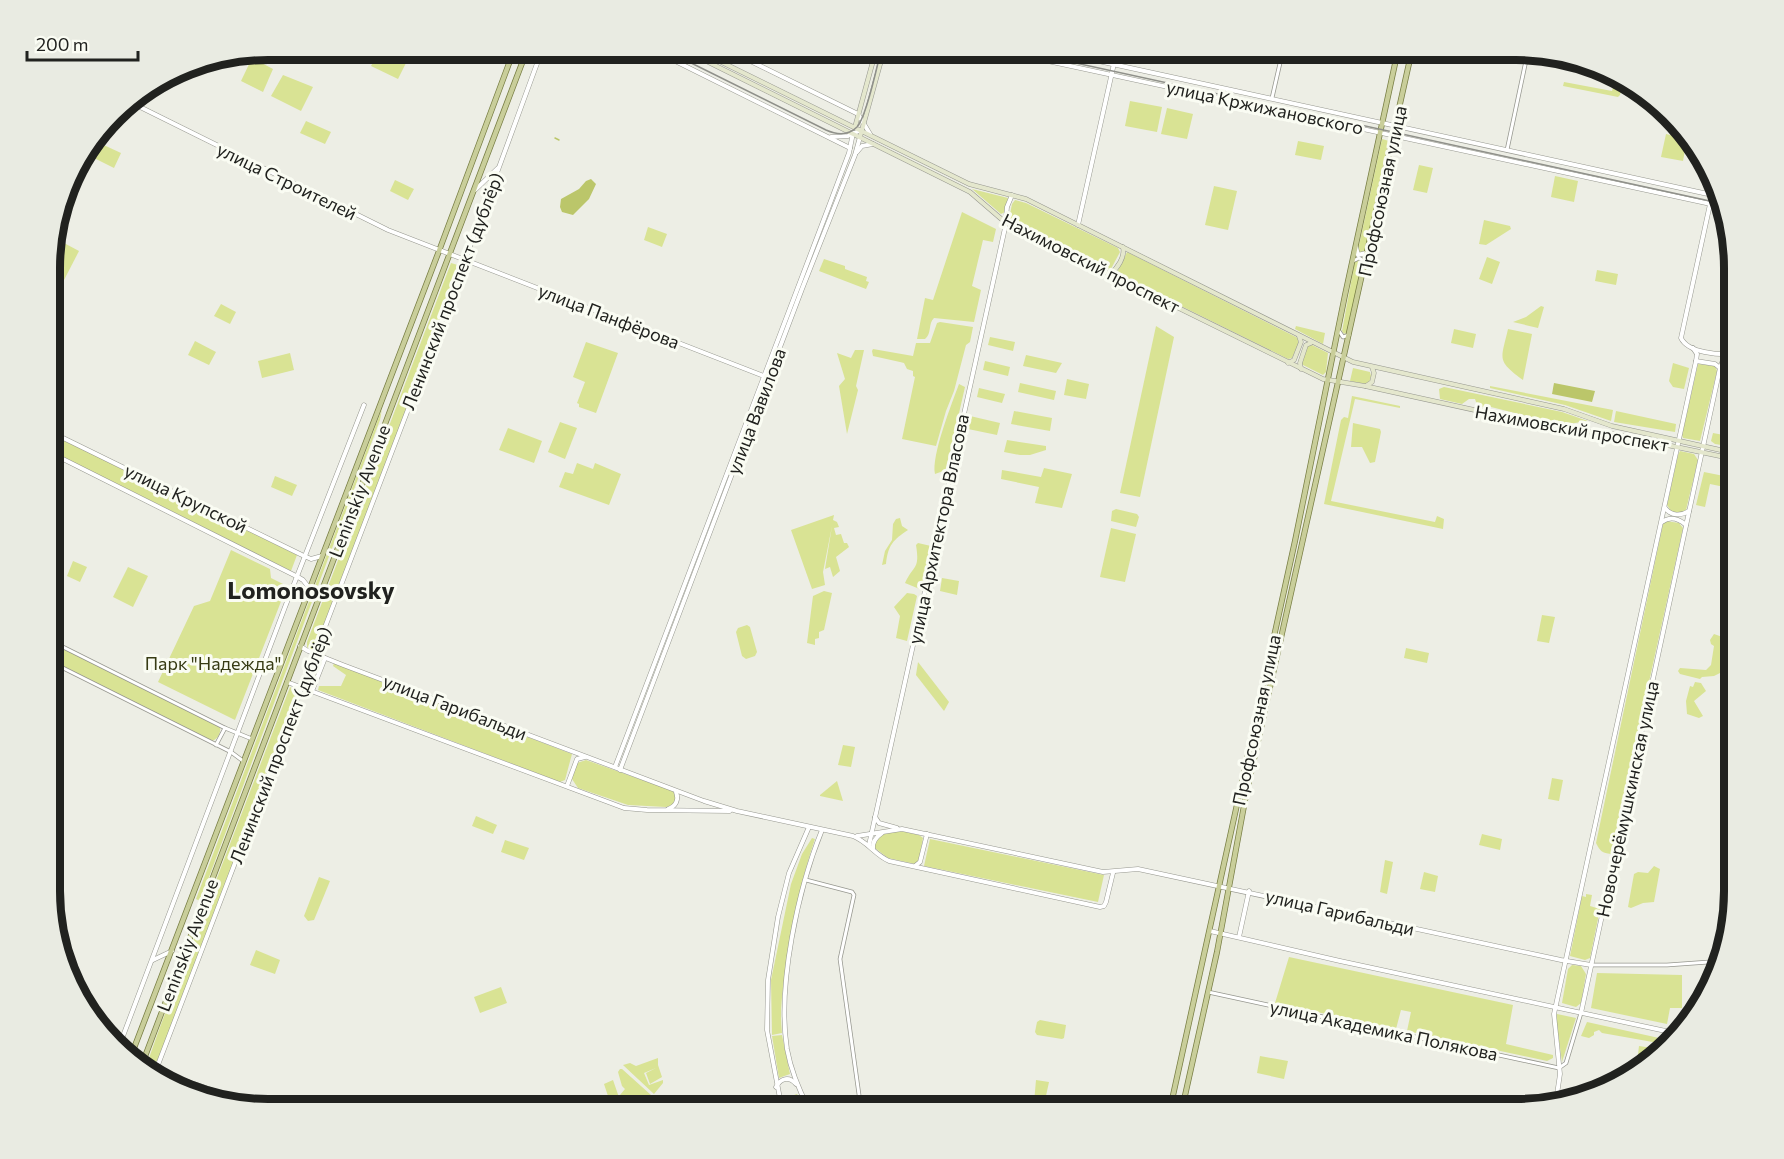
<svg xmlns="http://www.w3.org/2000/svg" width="1784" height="1159" viewBox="0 0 1784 1159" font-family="Commissioner,sans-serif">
  <rect width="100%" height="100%" fill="#edeee5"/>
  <g fill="#d9e394">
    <path d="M380,50L406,63L398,79L371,66Z"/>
    <path d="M252,58L273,69L263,92L241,81Z"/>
    <path d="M283,75L313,87L301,111L271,96Z"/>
    <path d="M1616,76L1624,80L1620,95L1618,97L1563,86L1564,82L1612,91Z"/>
    <path d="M1130,101L1162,107L1157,132L1125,126Z"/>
    <path d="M1167,108L1193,114L1187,139L1161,134Z"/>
    <path d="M306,121L331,132L325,144L300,133Z"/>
    <path d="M1666,134L1687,139L1683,161L1661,157Z"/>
    <path d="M1382,139L1389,141L1365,252L1362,254L1358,250Z"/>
    <path d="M95,141L121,153L114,168L88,155Z"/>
    <path d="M1298,141L1324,146L1321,160L1295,155Z"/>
    <path d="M1419,165L1433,168L1427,193L1413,190Z"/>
    <path d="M1555,176L1578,181L1574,202L1551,197Z"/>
    <path d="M395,180L414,189L408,200L390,191Z"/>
    <path d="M1214,186L1237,191L1228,230L1205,225Z"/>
    <path d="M972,189L1008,198L1005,212L1001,214Z"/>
    <path d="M1015,200L1026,203L1118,248L1120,252L1111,269L1107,270L1009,219L1012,204Z"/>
    <path d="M962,212L996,229L993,242L983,240L972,286L981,290L974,322L934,318C928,323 932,334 925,339H917L925,298L933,300Z"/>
    <path d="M1484,220L1510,226L1511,229L1486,245L1479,244Z"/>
    <path d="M648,227L667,234L662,247L644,240Z"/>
    <path d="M64,243L79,251L63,282L51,276V268Z"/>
    <path d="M1127,252L1298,338V345L1292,358L1288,359L1116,274Z"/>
    <path d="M1487,257L1500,262L1492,284L1479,279Z"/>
    <path d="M824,259L845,266V269L867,277L866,281L869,282L866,289L819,271Z"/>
    <path d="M1359,260L1362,263L1347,332L1344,334L1342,331L1355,261Z"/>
    <path d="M451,263L461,266L315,648L310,650L307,647V642Z"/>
    <path d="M1597,270L1618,274L1616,285L1595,281Z"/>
    <path d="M221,304L236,312L230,324L214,316Z"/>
    <path d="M1541,306L1544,307L1538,328L1513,322L1526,317Z"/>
    <path d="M940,322L973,327L970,342L966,345L954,391L946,411L936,446L902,439L915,377L913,376V371L907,369L904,363L900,362L873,356L872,351L873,349L913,356L916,343H930L937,323Z"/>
    <path d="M1156,326L1174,337L1140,497L1120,493Z"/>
    <path d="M1296,326L1325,333L1323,344L1295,329Z"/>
    <path d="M1454,329L1476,334L1473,348L1451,343Z"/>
    <path d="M1508,329L1532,334L1523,380C1496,360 1501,360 1508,329Z"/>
    <path d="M990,337L1015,342L1013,351L988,345Z"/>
    <path d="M195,341L216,352L209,365L188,355Z"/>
    <path d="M586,342L618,353L596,413L579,407V404L577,403L585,382L573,377Z"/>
    <path d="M1312,345L1328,353L1326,372L1323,375L1301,364L1306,346Z"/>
    <path d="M855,350H864L856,386L858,390L847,434L839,386L845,379L837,353L851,358Z"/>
    <path d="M290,353L294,370L262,378L258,361Z"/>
    <path d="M1026,355L1062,363L1056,373L1023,366Z"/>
    <path d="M985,361L1010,367L1008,376L983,370Z"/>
    <path d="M1673,363L1689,368L1684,389L1673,387L1669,381Z"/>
    <path d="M1698,364L1715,366L1717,371L1700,441L1683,438L1682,435Z"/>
    <path d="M1353,368L1370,372L1371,376L1369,383L1365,384L1350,381Z"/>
    <path d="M1067,379L1089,384L1086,399L1064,395Z"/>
    <path d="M1020,383L1056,391L1054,400L1018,392Z"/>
    <path d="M959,384L965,387L946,470L935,474C931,456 952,403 959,384Z"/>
    <path d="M1490,386L1613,410L1611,421L1565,405L1490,388Z"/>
    <path d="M1444,387L1562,412L1588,421L1562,425L1491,407L1484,408L1476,402L1475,399H1469L1462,404L1440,399L1439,389Z"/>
    <path d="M979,388L1005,394L1002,403L977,397Z"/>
    <path d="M1352,396L1400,406V408L1355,399L1331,501L1435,522L1437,516L1444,519L1443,529L1324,504L1341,420L1344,417L1348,418Z"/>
    <path d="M382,409L380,420L200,901L196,899Z"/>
    <path d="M1014,411L1052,418L1050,431L1011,424Z"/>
    <path d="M1616,411L1676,424L1675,432L1614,422Z"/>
    <path d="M970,416L1000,423L997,435L968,429Z"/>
    <path d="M560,422L577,428L565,459L548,452Z"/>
    <path d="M1353,423L1380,429L1381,432L1375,462L1370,463L1362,447H1351Z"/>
    <path d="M508,428L542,441L534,463L499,450Z"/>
    <path d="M1713,433L1734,437V447L1715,444L1711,441Z"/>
    <path d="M51,434L297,555L291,571L51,451Z"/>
    <path d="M1007,440L1046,446V450L1030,455H1020L1004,452Z"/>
    <path d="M1680,451L1694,454L1698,460L1686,510L1679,513L1671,511L1667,505L1678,455Z"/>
    <path d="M577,463L593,469L595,463L621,474L609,505L559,487L565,472L573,474Z"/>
    <path d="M1044,468L1072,474L1062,508L1035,503L1039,487L1001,479L1002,470L1041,477Z"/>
    <path d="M1704,472L1734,478V489L1710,484L1705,507L1696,505Z"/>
    <path d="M275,476L297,485L292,496L271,487Z"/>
    <path d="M1116,509L1137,514L1139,517L1136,527L1111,521L1112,511Z"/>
    <path d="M834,515L833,520L837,522L839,527L834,528L836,535L841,534L844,543H847L849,547L836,557L840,571L833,577L830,567L825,569L832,526L823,572L825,585L812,589L791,530Z"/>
    <path d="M900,518L902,526L908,530C893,540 888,545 886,564L882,565L885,551L892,540L893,524L896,519Z"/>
    <path d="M1666,521L1679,523L1683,528L1611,854C1602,853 1600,851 1596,843L1663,524Z"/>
    <path d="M1111,528L1136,534L1125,582L1100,577Z"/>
    <path d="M918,543L931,546L922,590L905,583C914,564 920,570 916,545Z"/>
    <path d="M231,550L270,569L271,578L287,586L235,720L158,682L194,606L210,601Z"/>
    <path d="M73,561L87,567L80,582L67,576Z"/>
    <path d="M128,567L148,576L133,607L113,597Z"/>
    <path d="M942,578L959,581L957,595L940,591Z"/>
    <path d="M824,591L832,593L824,630L819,632V638L815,639V645L807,643L813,596Z"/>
    <path d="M907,593L914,594L917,596L907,641L896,638L900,616L894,607Z"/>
    <path d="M1542,615L1555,617L1549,643L1537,641Z"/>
    <path d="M747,625L750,627L757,652L755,656L746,659L742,656L736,632L738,628Z"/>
    <path d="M1714,634L1728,639V669L1714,676L1702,677L1700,679L1680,674L1678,671L1680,668L1706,670L1711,665L1714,646L1711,644L1710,640Z"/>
    <path d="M51,642L220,727C221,733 218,739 212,741L51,661Z"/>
    <path d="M1406,648L1429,653L1427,663L1404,658Z"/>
    <path d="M918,662L949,702L944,711L916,675Z"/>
    <path d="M334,663L572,754L565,780L560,782L318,690L319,686H341L346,675L333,666Z"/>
    <path d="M1695,682L1701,683L1706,691L1694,701L1703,716L1699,718L1687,714L1686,701L1690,686L1693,687Z"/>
    <path d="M290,687L298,691L159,1058L156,1062H151L149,1058L160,1027Z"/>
    <path d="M843,745L855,747L851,767L838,765Z"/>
    <path d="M586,760L673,791L676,798L673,805L666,807L628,805L578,788L572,779L577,763Z"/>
    <path d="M1552,778L1563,780L1559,801L1548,799Z"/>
    <path d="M837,781L843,801L820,796V795Z"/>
    <path d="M476,816L497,825L493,834L472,826Z"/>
    <path d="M897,830L919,835L923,838L919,861L915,864L888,858L875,848V843L882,835Z"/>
    <path d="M1482,834L1502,839L1500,850L1479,845Z"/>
    <path d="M812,838L815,839C802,877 794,915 788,955C784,981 779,1007 782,1033L772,1035L771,980L791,884L802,854Z"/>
    <path d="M930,839L1104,875L1098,902L924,866Z"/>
    <path d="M505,840L529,848L524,860L501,852Z"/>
    <path d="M1385,860L1393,862L1387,894L1380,892Z"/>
    <path d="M1654,866L1660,869L1654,902L1643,903L1631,908L1628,907L1634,874L1638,872L1648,873Z"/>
    <path d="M1424,872L1438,876L1435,892L1420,889Z"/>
    <path d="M319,877L330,881L314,920L308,921L304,916Z"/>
    <path d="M1586,894L1592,895L1590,906L1600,909L1590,958L1585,960L1570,956L1582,896L1586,897Z"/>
    <path d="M256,950L280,960L275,974L250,965Z"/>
    <path d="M1289,957L1513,1005L1506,1044L1553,1055V1058L1547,1061L1407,1031L1411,1012L1401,1010L1396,1029L1275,1003Z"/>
    <path d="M1572,965L1581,966L1586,974L1581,1003L1576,1007L1562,1003L1568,969Z"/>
    <path d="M1597,973L1682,975V1008H1670L1667,1024L1591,1008Z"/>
    <path d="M501,987L507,1003L480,1013L474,997Z"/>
    <path d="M1557,1014L1576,1018L1562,1062L1556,1020Z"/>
    <path d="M1040,1020L1066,1025L1064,1038L1062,1039L1037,1035L1035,1032L1037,1022Z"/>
    <path d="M1587,1022L1668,1040L1664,1044L1602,1033L1599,1030L1594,1032V1035L1589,1038L1581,1036Z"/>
    <path d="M782,1035L790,1074L779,1078L772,1036Z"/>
    <path d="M1639,1046L1659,1049L1642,1064L1637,1063Z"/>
    <path d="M1260,1056L1288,1061L1284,1079L1257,1073Z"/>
    <path d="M658,1058V1065L662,1077L650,1084L646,1073L656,1068L644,1073L649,1085L663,1080V1083L654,1094L623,1065L630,1063L636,1066Z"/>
    <path d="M620,1069H622L651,1095L643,1102L641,1099L643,1104L625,1109L620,1095L625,1089L622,1086L618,1072Z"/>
    <path d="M613,1080L623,1109H616L613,1102H610L604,1084Z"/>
    <path d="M1036,1080L1049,1082L1044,1105L1034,1103Z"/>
    <path d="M797,1094L806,1109H786L783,1099Z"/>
  </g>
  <g fill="#bbc66a">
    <path d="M591,179L596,184L589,199L573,215L562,212L560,207L561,199L579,189L586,181Z"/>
    <path d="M1554,383L1595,391L1592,402L1552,394Z"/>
  </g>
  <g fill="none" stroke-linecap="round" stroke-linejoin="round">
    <path stroke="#bbc66a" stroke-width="1.5" d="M555,138L559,140"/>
    <g stroke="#96978f" stroke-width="4.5">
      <g id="minor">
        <path d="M1272,98L1283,50"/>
        <path d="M1507,150L1528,51"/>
        <path d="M1353,261L1359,258L1364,261"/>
        <path d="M1339,331L1343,337L1349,335"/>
        <path d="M51,641L225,728L252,739"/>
        <path d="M51,662L231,752L243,761"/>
        <path d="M216,745L225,728"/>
        <path d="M806,880L852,892L854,895L840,959L861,1109"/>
        <path d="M1591,965H1667L1723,961"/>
        <path d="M1208,992L1559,1068L1566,1063L1581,1013"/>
      </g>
    </g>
    <g stroke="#96978f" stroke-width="5">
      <g id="tertiary">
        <path d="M653,50L850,148"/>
        <path d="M728,50L858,114L870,134"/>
        <path d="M996,50L1720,206"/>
        <path d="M1048,50L1717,196"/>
        <path d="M128,101L388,230L769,378"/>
        <path d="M831,137L848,136L861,130"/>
        <path d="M857,152L862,146L873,144"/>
        <path d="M475,190L498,168"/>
        <path d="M1712,195L1681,338C1688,353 1719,355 1734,354"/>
        <path d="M1078,225L1117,50"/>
        <path d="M1356,247L1358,255L1366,253"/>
        <path d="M1696,361L1715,364L1720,368"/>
        <path d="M51,432L302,555L311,559L322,556"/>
        <path d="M51,453L298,577L303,580L310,589"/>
        <path d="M1665,508C1671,516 1681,516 1689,511"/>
        <path d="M1662,522C1670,516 1679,519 1686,525"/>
        <path d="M300,646L308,651L343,665L704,801L737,811L853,836C868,842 875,855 889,861L1100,907L1104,906L1106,902L1113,873"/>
        <path d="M287,682L624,808L647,810L730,811"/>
        <path d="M312,691L325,658"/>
        <path d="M615,767L829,206L849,153L853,133"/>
        <path d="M620,770L802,289L855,155L860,137"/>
        <path d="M567,786L577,759L585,757"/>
        <path d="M668,809C676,806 679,800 676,792"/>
        <path d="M875,817L879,823L897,828"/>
        <path d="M857,836L902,829L1103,872L1138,869L1561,960L1591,965"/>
        <path d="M869,845L1005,228L1007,207L1012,195"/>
        <path d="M873,849C872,842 876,837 882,833"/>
        <path d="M915,866L920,862L927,834"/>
        <path d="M1210,931L1340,961L1675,1033"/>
        <path d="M1239,937L1249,891"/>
        <path d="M153,960L172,951"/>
        <path d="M1581,1013L1720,368L1723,360L1729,355"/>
        <path d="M120,1044L285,607L364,405"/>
        <path d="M139,1065L267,1109"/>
        <path d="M156,1070L462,268L542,50"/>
        <path d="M776,1087C781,1078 789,1076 796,1084"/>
        <path d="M1556,1101L1560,1074L1554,1014L1696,361L1697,354L1693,348"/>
        <path d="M782,1109L767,1030L768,980L778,917L789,873L809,827"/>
        <path d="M809,1109C799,1090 791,1071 787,1049C777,986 798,889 822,830"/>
      </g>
    </g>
    <g stroke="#96978f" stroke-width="5">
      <g id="secondary">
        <path d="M684,50L970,192L1006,223L1323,379L1365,386L1561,429L1614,434L1734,459"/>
        <path d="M697,50L969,184L1026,199L1353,362L1564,409L1612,426L1734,453"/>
        <path d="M855,127L876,50"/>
        <path d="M860,137L884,50"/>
        <path d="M1110,274C1118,268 1125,257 1123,247"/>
        <path d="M1288,363L1294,360L1301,342L1299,336"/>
        <path d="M1301,369L1300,363L1306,345L1311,343"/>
        <path d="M1366,386L1372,382L1374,373L1372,367"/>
      </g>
    </g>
    <g stroke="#777d43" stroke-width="6">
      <g id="primary">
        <path d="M131,1056L439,251L514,50"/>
        <path d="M141,1067L527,50"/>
        <path d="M1170,1109L1295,541L1345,295L1398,50"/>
        <path d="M1182,1109L1217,952L1246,795L1412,50"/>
      </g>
    </g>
    <use href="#minor" stroke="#fff" stroke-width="3"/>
    <use href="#tertiary" stroke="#fff" stroke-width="4"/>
    <use href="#secondary" stroke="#e4e7cd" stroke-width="4"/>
    <use href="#primary" stroke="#c9ce9a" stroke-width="4.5"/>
    <g stroke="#8f908a" stroke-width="1.5">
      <path d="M665,50L826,130C837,135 848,136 857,127C867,116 877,66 881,50"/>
      <path d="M1016,50L1719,203"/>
    </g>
  </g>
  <g text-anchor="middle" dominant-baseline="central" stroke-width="6" stroke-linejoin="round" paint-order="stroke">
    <g font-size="18" fill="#21221f" stroke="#fafcf3">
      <text transform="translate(1265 107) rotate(12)">улица Кржижановского</text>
      <text transform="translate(287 181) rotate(26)">улица Строителей</text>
      <text transform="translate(1382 191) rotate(-78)">Профсоюзная улица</text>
      <text transform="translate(1091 263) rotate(27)">Нахимовский проспект</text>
      <text transform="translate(452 291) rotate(-69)">Ленинский проспект (дублёр)</text>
      <text transform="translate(609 316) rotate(21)">улица Панфёрова</text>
      <text transform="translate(756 411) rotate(-69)">улица Вавилова</text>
      <text transform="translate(1572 428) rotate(10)">Нахимовский проспект</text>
      <text transform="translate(359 491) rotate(-69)">Leninskiy Avenue</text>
      <text transform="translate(186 498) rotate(26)">улица Крупской</text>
      <text transform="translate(938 529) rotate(-78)">улица Архитектора Власова</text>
      <text transform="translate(455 707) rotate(21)">улица Гарибальди</text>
      <text transform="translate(1256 720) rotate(-78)">Профсоюзная улица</text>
      <text transform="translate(280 745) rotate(-69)">Ленинский проспект (дублёр)</text>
      <text transform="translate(1627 799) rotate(-78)">Новочерёмушкинская улица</text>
      <text transform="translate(1340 912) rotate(13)">улица Гарибальди</text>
      <text transform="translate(187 945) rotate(-69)">Leninskiy Avenue</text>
      <text transform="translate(1384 1030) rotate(12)">улица Академика Полякова</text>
    </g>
    <g font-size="18" fill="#373b14" stroke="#fafcf3">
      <text x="213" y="663">Парк "Надежда"</text>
    </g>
    <g font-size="24" font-weight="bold" fill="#21221f" stroke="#fafcf3">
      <text x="311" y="589">Lomonosovsky</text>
    </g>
  </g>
  <path d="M0 0H1784V1159H0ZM268 60H1516A208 208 0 0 1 1724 268V891A208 208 0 0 1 1516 1099H268A208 208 0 0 1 60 891V268A208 208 0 0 1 268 60Z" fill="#e9ebe2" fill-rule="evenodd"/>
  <path fill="none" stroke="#21221f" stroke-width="8" d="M268 60H1516A208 208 0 0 1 1724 268V891A208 208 0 0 1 1516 1099H268A208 208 0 0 1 60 891V268A208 208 0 0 1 268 60Z"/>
  <path d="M27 51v9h111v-9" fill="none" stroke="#21221f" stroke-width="3"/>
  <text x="36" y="51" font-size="18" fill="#21221f" stroke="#fafcf3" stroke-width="4.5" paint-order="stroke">200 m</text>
</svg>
